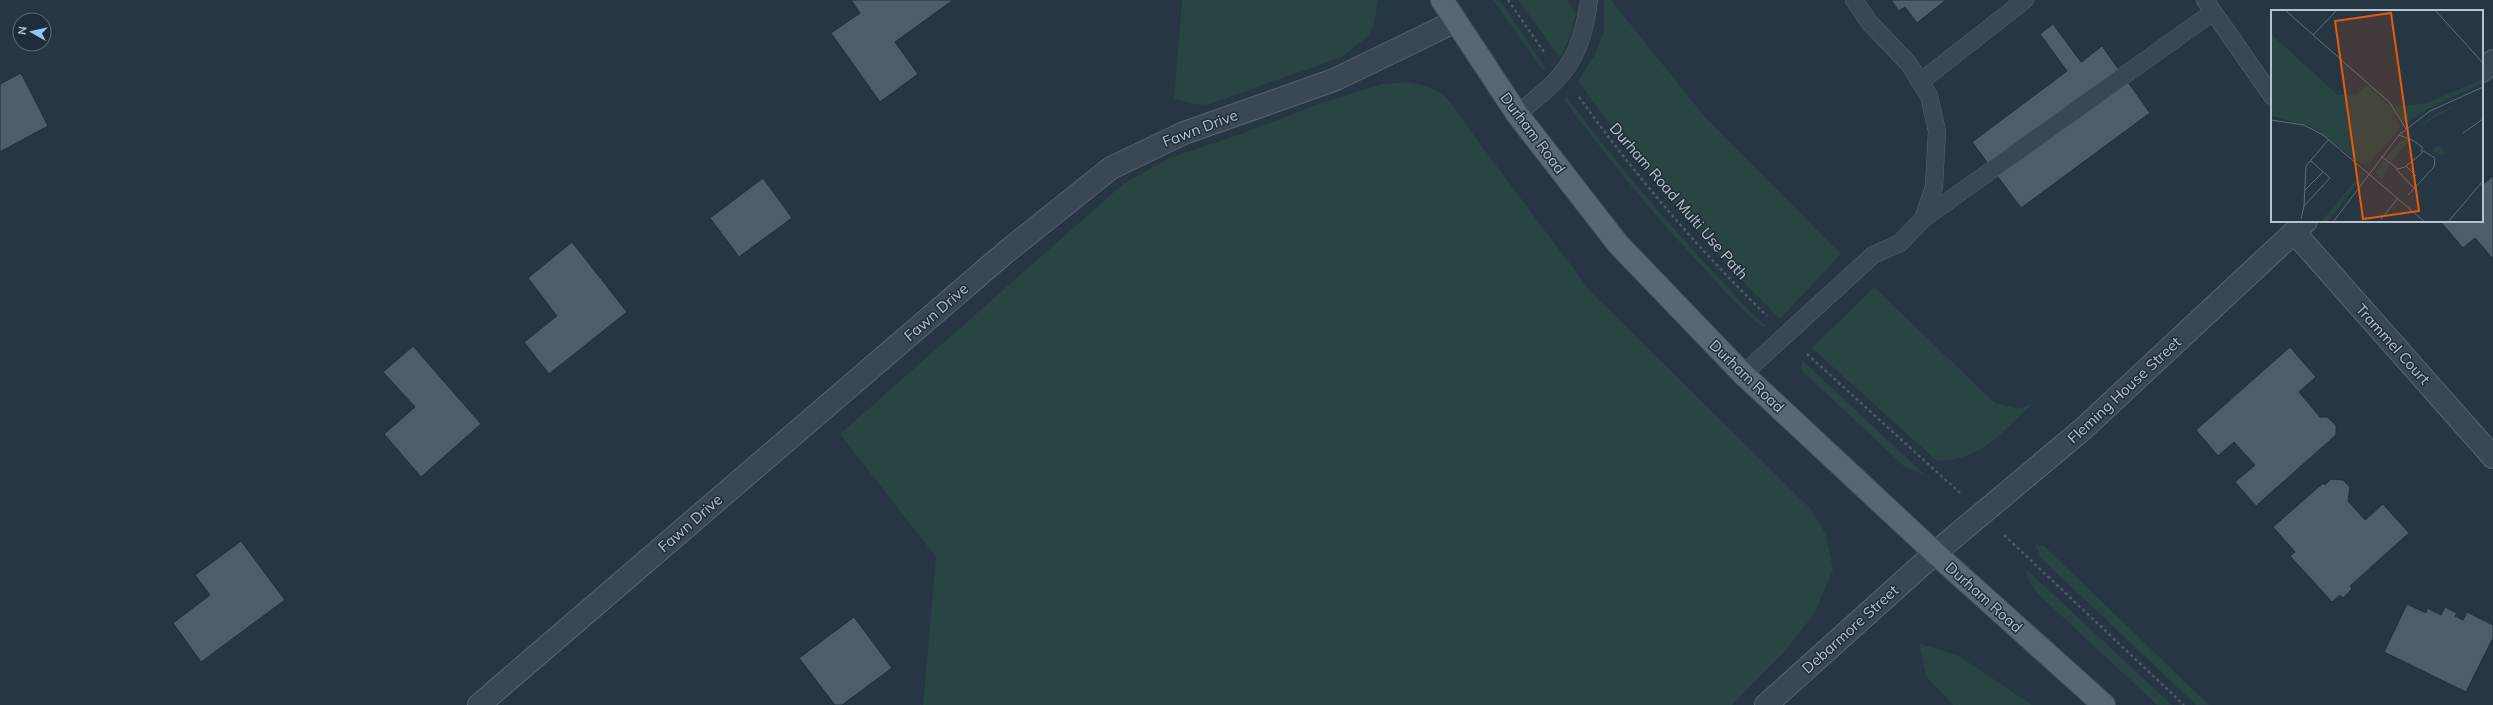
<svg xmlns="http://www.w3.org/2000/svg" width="2493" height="705" viewBox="0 0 2493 705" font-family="Mulish,sans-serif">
  <rect width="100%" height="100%" fill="#263643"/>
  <g fill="#284443">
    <path d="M1182,0H1378L1374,24L1368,36L1342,57L1204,106L1174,99Z"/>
    <path d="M1493,0H1500L1546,69H1542Z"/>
    <path d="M1518,0H1567L1576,14L1570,37L1560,58Z"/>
    <path d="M1604,0H1611L1704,116L1841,254L1780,319C1706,246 1639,165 1578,81L1594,56L1604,31Z"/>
    <path d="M1408,82C1442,88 1448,96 1466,125L1591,292L1810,508L1826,534L1833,570L1814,614L1786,650L1732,705H923L936,557L840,434L1123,184L1169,158L1238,135L1319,104L1382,84Z"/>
    <path d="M1566,96C1607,151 1650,203 1696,253C1719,278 1741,303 1766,326H1761C1738,307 1719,285 1699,263C1651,212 1607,157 1565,101Z"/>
    <path d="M1874,287L1995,403L2018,409L2032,404C2001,433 1982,460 1937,461L1812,348Z"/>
    <path d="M1802,360L1925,475L1904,466L1802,371L1801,368Z"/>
    <path d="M2035,544L2044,546L2209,705H2196L2041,558Z"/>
    <path d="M2025,568L2172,705H2157L2037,593L2028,580Z"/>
    <path d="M1919,643L1959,656L2032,705H1953L1926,676Z"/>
  </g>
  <g fill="#4c5e6b" stroke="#212f3a">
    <path d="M851,0H953L895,42L918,74L880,102L831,33L860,13Z"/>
    <path d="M1891,0H1946L1917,23L1905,7L1899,11Z"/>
    <path d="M2053,24L2081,62L2102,46L2150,113L2021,208L1972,142L2067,71L2040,34Z"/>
    <path d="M21,73L48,126L0,152V84Z"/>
    <path d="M2493,176V259L2475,238L2463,248L2440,221H2482V185Z"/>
    <path d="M763,178L792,218L739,257L710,218Z"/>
    <path d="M572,242L627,312L549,374L524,342L557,316L528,278Z"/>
    <path d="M413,346L481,424L421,477L384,434L415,407L383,372Z"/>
    <path d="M2290,347L2316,377L2299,392L2320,417H2327L2336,425V435L2256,506L2235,482L2255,465L2234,442L2218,456L2196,430Z"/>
    <path d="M2331,479L2343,480L2350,487L2348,501L2365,520L2383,504L2409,533L2350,586L2352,589L2343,598L2340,595L2332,602L2290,556L2295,552L2273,527L2323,483L2325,485Z"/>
    <path d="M241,541L285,600L201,662L173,623L210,595L195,575Z"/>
    <path d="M2407,604L2426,613L2427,608L2441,615L2445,607L2457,613L2455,616L2463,620L2467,612L2493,625V638L2466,692L2384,652Z"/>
    <path d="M854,617L892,668L842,705H835L799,658Z"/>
  </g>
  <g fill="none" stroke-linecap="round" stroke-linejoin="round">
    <g stroke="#596570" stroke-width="18">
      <g id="lane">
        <path d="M2205,0L2272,96"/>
        <path d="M1920,82L2025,0"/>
        <path d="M1517,114C1564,77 1581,61 1589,0"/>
        <path d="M1923,219L2213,12"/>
        <path d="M1743,374L1873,255L1900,243L1923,219L1934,187L1937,131L1929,96L1909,64L1869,22L1854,0"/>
      </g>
    </g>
    <g stroke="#596570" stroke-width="24">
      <g id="street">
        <path d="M2482,71L2493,61"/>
        <path d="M2294,232L2493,457"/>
        <path d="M479,705L1006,252L1111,168L1184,133L1334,80L1456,21"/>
        <path d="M1766,705L1935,553L2083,429L2306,221"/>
      </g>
    </g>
    <g stroke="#44515c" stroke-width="24">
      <path id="primary" d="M1442,0L1517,114L1618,244L1743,374L1935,553L2104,705"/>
    </g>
    <g stroke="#46605f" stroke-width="2.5" stroke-dasharray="3 3" stroke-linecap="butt">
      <path d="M1508,0L1544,52"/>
      <path d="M1579,97C1635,175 1698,249 1767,316"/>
      <path d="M1807,354L1960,493"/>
      <path d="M2004,535L2184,705"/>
    </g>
    <use href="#lane" stroke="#3a4853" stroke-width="17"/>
    <use href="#street" stroke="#3a4853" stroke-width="22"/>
    <use href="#primary" stroke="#586772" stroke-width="22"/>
  </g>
  <g text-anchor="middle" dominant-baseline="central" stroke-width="3" stroke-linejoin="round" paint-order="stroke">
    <g font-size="15" fill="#b8c2cc" stroke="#1f2d38">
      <text transform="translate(1200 128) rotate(-21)">Fawn Drive</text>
      <text transform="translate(1533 133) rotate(53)">Durham Road</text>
      <text transform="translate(1679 201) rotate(49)">Durham Road Multi Use Path</text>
      <text transform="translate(936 312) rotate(-41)">Fawn Drive</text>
      <text transform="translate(2393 344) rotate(48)">Trammel Court</text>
      <text transform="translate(1747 376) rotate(44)">Durham Road</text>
      <text transform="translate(2124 390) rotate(-43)">Fleming House Street</text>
      <text transform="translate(690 523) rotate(-41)">Fawn Drive</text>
      <text transform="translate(1984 597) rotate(42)">Durham Road</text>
      <text transform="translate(1850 629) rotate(-42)">Debarmore Street</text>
    </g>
  </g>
  <g transform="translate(2271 10)">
    <rect width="212" height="212" fill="#263643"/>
    <path d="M0,24L67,85L86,84L95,75L121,98L129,118L98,154L88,152L40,116L0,106ZM212,69V73L158,98L137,112H132L125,100V97L156,93ZM212,83L180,98L146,118L137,128H133L164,104ZM131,129L139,130L120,152L115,148ZM167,135L175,143L171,146L161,141ZM113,151L118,155L111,169L105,162ZM90,163L86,174L63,204L56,212H50Z" fill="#284443"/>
    <path fill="none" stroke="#606e7a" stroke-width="1" d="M14,0L119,93L135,119M164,0L212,53M42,25L66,0M0,110L33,115L52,125L154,212M192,123L212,109M110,146L127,159L134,157L151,143V137L143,131L128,125M135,156L145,166M125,159L144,179M33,181L52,162M137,185L163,157L164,148L152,141M33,196L59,168L40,151M30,209L33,196L35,156L58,129M110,209L127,188M62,212L128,125L159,101L212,77M177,212L212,171"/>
    <path fill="#e8590c" fill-opacity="0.15" stroke="#e8590c" stroke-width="2" d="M120,3L148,201L92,209L64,11Z"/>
    <rect width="212" height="212" fill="none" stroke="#b8c2cc" stroke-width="2"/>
  </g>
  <g transform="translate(32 32) rotate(278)"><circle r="19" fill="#1f2d38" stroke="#5c6973"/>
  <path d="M0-3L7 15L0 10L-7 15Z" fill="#8ec8fb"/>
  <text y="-6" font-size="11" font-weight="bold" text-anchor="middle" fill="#b8c2cc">N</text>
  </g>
</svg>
